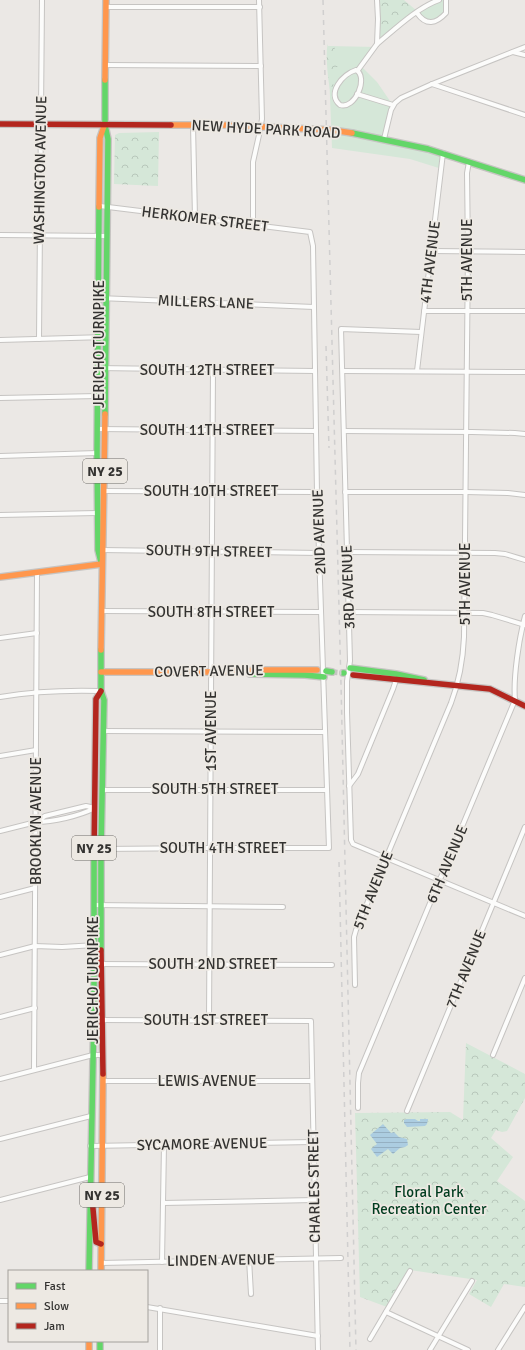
<svg xmlns="http://www.w3.org/2000/svg" width="525" height="1350" viewBox="0 0 525 1350" font-family="Signika,sans-serif">
  <defs>
    <pattern id="forest-crowns" width="20" height="18" patternUnits="userSpaceOnUse"><rect width="20" height="18" fill="#d5e7d8"/><path d="M2 6a3 3 0 1 1 6 0M12 15a3 3 0 1 1 6 0" fill="none" stroke="#b7c7ba"/></pattern>
    <pattern id="water-rules" width="6" height="5" patternUnits="userSpaceOnUse"><rect width="6" height="5" fill="#accde1"/><path d="M0 2.5h6" fill="none" stroke="#95b0c2"/></pattern>
  </defs>
  <rect width="100%" height="100%" fill="#ebe8e5"/>
  <g fill="#d5e7d8">
    <path d="M441,0H446V13L440,18L428,21L418,13Z"/>
    <path d="M328,46L377,47L362,67L377,82L390,101L393,102L385,137L445,152L442,169L410,159L332,148Z"/>
  </g>
  <g fill="url(#forest-crowns)">
    <path d="M378,0H404L417,11L378,42Z"/>
    <path d="M328,44V46H334L339,60L351,63L352,65L350,68L347,69L342,67L340,65L336,68L335,79L331,92C328,85 325,49 328,44Z"/>
    <path d="M159,132L158,186L114,184L115,135L119,133Z"/>
    <path d="M466,1043L525,1074V1098L507,1131L502,1132L496,1130L491,1138L513,1157L497,1181L525,1201V1287L504,1284L491,1307L469,1294L477,1280L410,1270L387,1307L360,1297L355,1113L450,1112L463,1120Z"/>
  </g>
  <g fill="url(#water-rules)">
    <path d="M407,1119H415L418,1121H420V1119H428L427,1124L425,1126L407,1127L404,1123V1120Z"/>
    <path d="M383,1124L391,1133L394,1132L399,1137L407,1139L408,1145L405,1147L400,1148L393,1154L388,1149L377,1157L371,1149L377,1144L370,1135Z"/>
  </g>
  <g fill="none" stroke-linecap="round" stroke-linejoin="round">
    <path stroke="#c6c4c1" stroke-width="5.5" stroke-dasharray="5.5 3" stroke-linecap="butt" d="M332,672L343,673"/>
    <g stroke="#c6c4c2" stroke-width="6">
      <g id="street">
        <path d="M106,7H260"/>
        <path d="M417,13C426,26 436,24 446,13V0"/>
        <path d="M377,44C394,30 418,7 439,0"/>
        <path d="M513,52L525,55"/>
        <path d="M105,65L261,66"/>
        <path d="M356,70C369,77 355,110 340,105C326,93 343,74 356,70Z"/>
        <path d="M358,70L377,44L378,19L377,0"/>
        <path d="M432,84L525,115"/>
        <path d="M357,94L393,105"/>
        <path d="M193,125L195,218"/>
        <path d="M384,139L391,110L395,103L401,98L432,84L525,47"/>
        <path d="M100,206L310,232L313,246L317,492L329,848H210L101,849"/>
        <path d="M253,225V162L259,135L262,119L259,0"/>
        <path d="M0,235L107,236"/>
        <path d="M431,251L525,252"/>
        <path d="M99,298L314,307"/>
        <path d="M424,311H525"/>
        <path d="M421,332L341,329L350,661L347,681V712L351,840L353,844L525,916"/>
        <path d="M39,339L42,0"/>
        <path d="M0,340L106,337"/>
        <path d="M98,368L315,371"/>
        <path d="M343,371L525,372"/>
        <path d="M417,371L443,153"/>
        <path d="M0,398L98,396"/>
        <path d="M98,429L316,431"/>
        <path d="M344,431L472,432L515,433L525,434"/>
        <path d="M0,456L97,453"/>
        <path d="M105,491L317,492"/>
        <path d="M345,492H466L508,493L525,495"/>
        <path d="M0,515L97,513"/>
        <path d="M102,550L319,553"/>
        <path d="M347,552L495,553L505,554L525,560"/>
        <path d="M102,611L321,612"/>
        <path d="M348,612L483,613L492,615L525,625"/>
        <path d="M0,638L37,633"/>
        <path d="M0,697C35,691 66,690 101,691"/>
        <path d="M103,731L325,732"/>
        <path d="M0,756L36,750"/>
        <path d="M349,786L358,774L393,689L396,680"/>
        <path d="M102,790H327"/>
        <path d="M0,831L36,822L45,816L86,806L95,808C79,816 53,822 36,822"/>
        <path d="M0,897L35,888"/>
        <path d="M94,905L283,907"/>
        <path d="M0,955L35,946L62,947L96,945"/>
        <path d="M94,964L332,965"/>
        <path d="M355,985L354,937L356,930L451,703C459,682 463,660 464,637L468,251L467,173L469,162"/>
        <path d="M0,1017L35,1008"/>
        <path d="M102,1020L311,1021L318,1350"/>
        <path d="M209,1020L213,370"/>
        <path d="M493,1055L525,978"/>
        <path d="M34,1070L37,572"/>
        <path d="M0,1079L93,1055H103"/>
        <path d="M103,1081H311"/>
        <path d="M358,1108V1083L359,1073L515,700C513,677 519,639 525,616"/>
        <path d="M407,1111L525,827"/>
        <path d="M0,1139L91,1116"/>
        <path d="M90,1146L313,1142"/>
        <path d="M0,1200L90,1177"/>
        <path d="M163,1203L314,1200"/>
        <path d="M249,1259L251,1294"/>
        <path d="M162,1262L164,1145"/>
        <path d="M101,1263L341,1258"/>
        <path d="M0,1301H9"/>
        <path d="M147,1307L318,1336"/>
        <path d="M386,1312L468,1350"/>
        <path d="M370,1339L410,1271"/>
        <path d="M160,1350V1308"/>
        <path d="M430,1350L472,1281"/>
        <path d="M498,1350L525,1307"/>
      </g>
    </g>
    <g stroke="#c6c4c2" stroke-width="8">
      <g id="fast">
        <path d="M352,133L428,149L525,180"/>
        <path d="M99,207L97,453L98,550L101,562"/>
        <path d="M105,414L108,139L105,125V80"/>
        <path d="M350,668L396,674L424,680"/>
        <path d="M326,671L332,672"/>
        <path d="M343,673H344"/>
        <path d="M250,674L305,675L324,677"/>
        <path d="M101,950V849L104,700L101,691V650"/>
        <path d="M89,1271L94,1010V854"/>
        <path d="M100,1341V1350"/>
      </g>
    </g>
    <g stroke="#c6c4c2" stroke-width="8">
      <g id="slow">
        <path d="M105,80L106,0"/>
        <path d="M171,125H223L332,130L352,133"/>
        <path d="M99,207L100,138L104,126"/>
        <path d="M0,577L102,564"/>
        <path d="M101,650L105,414"/>
        <path d="M101,672H211L260,670H317"/>
        <path d="M101,1271L103,1074"/>
        <path d="M89,1341V1350"/>
      </g>
    </g>
    <g stroke="#c6c4c2" stroke-width="8">
      <g id="jam">
        <path d="M0,124L171,125"/>
        <path d="M353,675L490,689L525,706"/>
        <path d="M94,854L96,699L101,691"/>
        <path d="M101,950L103,1074"/>
        <path d="M92,1198L96,1242L101,1244"/>
      </g>
    </g>
    <use href="#street" stroke="#fcfcfb" stroke-width="4"/>
    <use href="#fast" stroke="#63d668" stroke-width="5.5"/>
    <use href="#slow" stroke="#ff974d" stroke-width="5.5"/>
    <use href="#jam" stroke="#b3261e" stroke-width="5.5"/>
    <g stroke="#d0cfcf" stroke-width="1.5" stroke-dasharray="5 5" stroke-linecap="butt">
      <path d="M323,0L341,684L356,1350"/>
      <path d="M326,346L329,448"/>
      <path d="M339,862L350,1350"/>
    </g>
  </g>
  <g text-anchor="middle" dominant-baseline="central" stroke-width="3.5" stroke-linejoin="round" paint-order="stroke">
    <g fill="#ede9e3" stroke="#6c6a66" stroke-width="1">
      <rect x="83" y="459" width="44" height="24" rx="3"/>
      <rect x="72" y="836" width="44" height="24" rx="3"/>
      <rect x="80" y="1183" width="44" height="24" rx="3"/>
    </g>
    <g font-size="14" font-weight="bold" fill="#343331">
      <text x="105" y="471">NY 25</text>
      <text x="94" y="848">NY 25</text>
      <text x="102" y="1195">NY 25</text>
    </g>
    <g font-size="15" fill="#343331" stroke="#ede9e3">
      <text transform="translate(266 129) rotate(3)">NEW HYDE PARK ROAD</text>
      <text transform="translate(40 170) rotate(-89)">WASHINGTON AVENUE</text>
      <text transform="translate(205 219) rotate(7)">HERKOMER STREET</text>
      <text transform="translate(467 260) rotate(-90)">5TH AVENUE</text>
      <text transform="translate(430 262) rotate(-83)">4TH AVENUE</text>
      <text transform="translate(206 302) rotate(2)">MILLERS LANE</text>
      <text transform="translate(99 344) rotate(-90)">JERICHO TURNPIKE</text>
      <text x="207" y="370">SOUTH 12TH STREET</text>
      <text x="207" y="430">SOUTH 11TH STREET</text>
      <text x="211" y="491">SOUTH 10TH STREET</text>
      <text transform="translate(319 532) rotate(-92)">2ND AVENUE</text>
      <text transform="translate(209 551) rotate(1)">SOUTH 9TH STREET</text>
      <text transform="translate(465 584) rotate(-90)">5TH AVENUE</text>
      <text transform="translate(348 587) rotate(-92)">3RD AVENUE</text>
      <text x="211" y="612">SOUTH 8TH STREET</text>
      <text transform="translate(209 671) rotate(-1)">COVERT AVENUE</text>
      <text transform="translate(211 731) rotate(-90)">1ST AVENUE</text>
      <text x="215" y="789">SOUTH 5TH STREET</text>
      <text transform="translate(36 821) rotate(-90)">BROOKLYN AVENUE</text>
      <text x="223" y="848">SOUTH 4TH STREET</text>
      <text transform="translate(447 864) rotate(-67)">6TH AVENUE</text>
      <text transform="translate(373 890) rotate(-68)">5TH AVENUE</text>
      <text x="213" y="964">SOUTH 2ND STREET</text>
      <text transform="translate(466 969) rotate(-68)">7TH AVENUE</text>
      <text transform="translate(93 980) rotate(-90)">JERICHO TURNPIKE</text>
      <text x="206" y="1020">SOUTH 1ST STREET</text>
      <text x="207" y="1081">LEWIS AVENUE</text>
      <text transform="translate(202 1144) rotate(-1)">SYCAMORE AVENUE</text>
      <text transform="translate(314 1186) rotate(-91)">CHARLES STREET</text>
      <text transform="translate(221 1260) rotate(-1)">LINDEN AVENUE</text>
    </g>
    <g font-size="15" fill="#003c1f" stroke="#ede9e3">
      <text x="429" y="1192">Floral Park<tspan x="429" dy="17">Recreation Center</tspan></text>
    </g>
  </g>
  <rect x="8" y="1270" width="140" height="72" fill="#ede9e3" stroke="#a3a09c"/>
  <rect x="16" y="1283" width="20" height="6" fill="#63d668" stroke="#a3a09c"/>
  <text x="44" y="1290" font-size="12" fill="#343331">Fast</text>
  <rect x="16" y="1303" width="20" height="6" fill="#ff974d" stroke="#a3a09c"/>
  <text x="44" y="1310" font-size="12" fill="#343331">Slow</text>
  <rect x="16" y="1323" width="20" height="6" fill="#b3261e" stroke="#a3a09c"/>
  <text x="44" y="1330" font-size="12" fill="#343331">Jam</text>
</svg>
